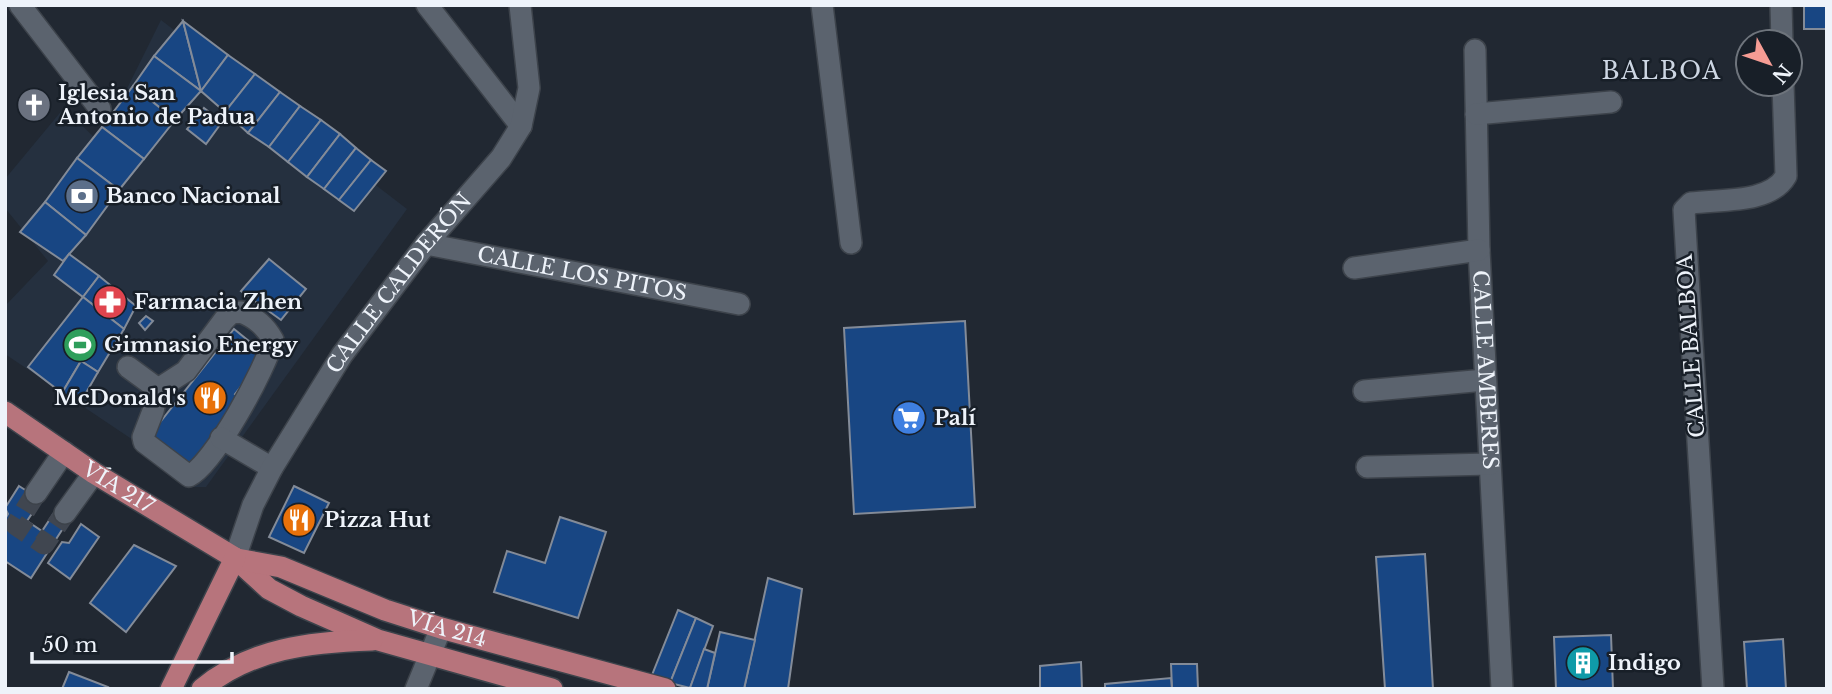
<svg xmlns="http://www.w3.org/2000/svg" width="1832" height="694" viewBox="0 0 1832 694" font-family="'Libre Baskerville',serif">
  <rect width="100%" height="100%" fill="#212832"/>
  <path fill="#25303f" d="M161,20L407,209L206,487H195L139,444L5,354V306L48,261L5,208V179L64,108L100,143Z"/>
  <g fill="#184683" stroke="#838b98" stroke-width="2">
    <rect x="1804" y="5" width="23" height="24"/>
    <path d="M183,21L201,91L154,56Z"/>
    <path d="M183,21L228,55L201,91Z"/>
    <path d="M228,55L255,74L225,112L201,91Z"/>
    <path d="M154,56L201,91L175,120L133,86Z"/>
    <path d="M255,74L280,92L248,133L225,112Z"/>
    <path d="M133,86L175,120L144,159L102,127Z"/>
    <path d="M280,92L300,106L269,147L248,133Z"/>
    <path d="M300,106L321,120L288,162L269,147Z"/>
    <path d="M204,108L222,122L206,144L187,129Z"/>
    <path d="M321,120L340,134L307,177L288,162Z"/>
    <path d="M102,127L144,159L119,190L77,158Z"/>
    <path d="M340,134L356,148L324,189L307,177Z"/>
    <path d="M356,148L371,160L339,200L324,189Z"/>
    <path d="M77,158L119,190L86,235L45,202Z"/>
    <path d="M371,160L386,171L354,211L339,200Z"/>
    <path d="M45,202L86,235L63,261L20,232Z"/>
    <path d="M69,254L99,276L83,297L54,275Z"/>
    <path d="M269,259L306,289L281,320L241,291Z"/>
    <path d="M99,276L136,306L124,329L83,297Z"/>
    <path d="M83,297L124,329L98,372L81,361L62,393L28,367Z"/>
    <path d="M146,316L153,321L145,330L139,323Z"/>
    <path d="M965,321L975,507L854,514L844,328Z"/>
    <path d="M234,329L266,355L235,394L245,402L189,473L146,440Z"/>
    <path d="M81,361L98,372L79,405L62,393Z"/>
    <path d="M19,486L41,500L27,521L42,531L56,510L69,519L31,578L5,561V519L8,514L5,508Z"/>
    <path d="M294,486L329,503L304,553L269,537Z"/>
    <path d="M560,517L606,532L578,618L494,592L507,551L545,563Z"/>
    <path d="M81,524L99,537L70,579L48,563L62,542L69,543Z"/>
    <path d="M134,545L176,566L126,632L90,603Z"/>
    <path d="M1425,554L1433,689H1385L1376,557Z"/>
    <path d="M768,578L802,589L788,689H744Z"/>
    <path d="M678,610L696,618L670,683L652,675Z"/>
    <path d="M696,618L713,626L690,688L670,683Z"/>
    <path d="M720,632L755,640L744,689H707Z"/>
    <path d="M1611,635L1613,689H1556L1554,637Z"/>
    <path d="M1783,639L1786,689H1747L1744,642Z"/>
    <path d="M704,649L715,653L707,689L690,688Z"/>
    <path d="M1081,662L1082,689H1040V666Z"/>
    <path d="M1171,664H1197L1198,689H1172Z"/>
    <path d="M69,672L108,687L107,689H62Z"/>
    <path d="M1171,678L1172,689H1105V684Z"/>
  </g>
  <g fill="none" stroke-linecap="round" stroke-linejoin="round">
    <path stroke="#404650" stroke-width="21" stroke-dasharray="21 10" stroke-linecap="butt" d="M36,493L16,525L44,544L65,513"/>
    <g stroke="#3d434b" stroke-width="24">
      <g id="minor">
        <path d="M20,5L100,109"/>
        <path d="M427,5L521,126"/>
        <path d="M822,5L851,243"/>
        <path d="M1781,5L1782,42"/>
        <path id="s1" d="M1475,50L1479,250L1502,689"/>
        <path d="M1476,114L1611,102"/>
        <path id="s2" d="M426,244L739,304"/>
        <path d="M1354,268L1479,250"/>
        <path d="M241,312C256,318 265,326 273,340C266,368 214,464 189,476L144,442L143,437L153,411L158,389L186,371L224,320L231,313Z"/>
        <path d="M128,367L158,389"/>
        <path d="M1364,391L1485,380"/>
        <path d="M221,438L272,468"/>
        <path d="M1367,467L1490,464"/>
        <path d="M36,493L64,452"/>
        <path d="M65,513L94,473"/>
        <path id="s3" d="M235,558L253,505L272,468L342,355L426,244L501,158L521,126L529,88L520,5"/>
        <path d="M416,689L441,628"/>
        <path d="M1713,689L1684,210L1691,203C1720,199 1770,204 1786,176L1783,84"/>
      </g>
    </g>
    <g stroke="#3d434b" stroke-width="24">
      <g id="major">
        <path id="s4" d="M5,412L94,473L235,558L269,589L301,606L378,640L552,689"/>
        <path id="s5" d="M237,559L281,567L385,610L441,628L665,689"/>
        <path d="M171,689L235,558"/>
        <path d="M202,689C250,648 312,642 372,640"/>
      </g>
    </g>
    <use href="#minor" stroke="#5b636e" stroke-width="21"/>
    <use href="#major" stroke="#b7747c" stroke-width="21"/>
  </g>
  <defs>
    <g id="church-disc" transform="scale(1.75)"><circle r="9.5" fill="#6b7280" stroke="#181f28"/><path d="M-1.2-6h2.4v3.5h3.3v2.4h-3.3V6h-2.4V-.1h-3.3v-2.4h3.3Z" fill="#fff"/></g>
    <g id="bank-disc" transform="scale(1.75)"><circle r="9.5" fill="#5c6f8a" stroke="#181f28"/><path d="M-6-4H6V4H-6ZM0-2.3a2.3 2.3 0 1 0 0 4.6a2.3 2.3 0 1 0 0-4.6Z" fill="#fff"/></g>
    <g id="pharmacy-disc" transform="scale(1.75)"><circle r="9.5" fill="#e0444e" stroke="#181f28"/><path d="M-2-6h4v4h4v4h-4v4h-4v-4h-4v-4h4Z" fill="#fff"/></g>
    <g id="stadium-disc" transform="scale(1.75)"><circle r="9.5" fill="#2e9e5b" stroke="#181f28"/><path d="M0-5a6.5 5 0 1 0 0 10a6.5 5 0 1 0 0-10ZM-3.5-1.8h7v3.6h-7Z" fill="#fff"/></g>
    <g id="restaurant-disc" transform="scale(1.75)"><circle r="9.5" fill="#e8710a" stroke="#181f28"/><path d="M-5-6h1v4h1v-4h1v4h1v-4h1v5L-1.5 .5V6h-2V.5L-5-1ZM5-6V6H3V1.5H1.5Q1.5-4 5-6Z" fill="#fff"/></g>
    <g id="supermarket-disc" transform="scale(1.75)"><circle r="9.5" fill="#3f7fe0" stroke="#181f28"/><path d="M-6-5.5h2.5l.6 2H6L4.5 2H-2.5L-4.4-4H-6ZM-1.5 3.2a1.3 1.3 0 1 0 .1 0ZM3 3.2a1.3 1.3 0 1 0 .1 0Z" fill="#fff"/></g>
    <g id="building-disc" transform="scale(1.75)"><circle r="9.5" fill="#0f9aa8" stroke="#181f28"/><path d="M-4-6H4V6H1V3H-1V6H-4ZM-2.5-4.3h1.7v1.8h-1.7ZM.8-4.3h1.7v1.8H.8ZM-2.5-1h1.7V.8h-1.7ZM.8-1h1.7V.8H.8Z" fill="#fff"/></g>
  </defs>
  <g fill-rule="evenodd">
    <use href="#church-disc" x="34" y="105"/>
    <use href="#bank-disc" x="82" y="196"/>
    <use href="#pharmacy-disc" x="110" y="302"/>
    <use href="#stadium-disc" x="80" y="345"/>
    <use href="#restaurant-disc" x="210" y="398"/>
    <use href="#supermarket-disc" x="909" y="418"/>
    <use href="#restaurant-disc" x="299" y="520"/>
    <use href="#building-disc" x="1583" y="663"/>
  </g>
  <g text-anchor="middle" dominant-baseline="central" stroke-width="5" stroke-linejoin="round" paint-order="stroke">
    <g font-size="21" font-weight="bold" fill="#eef3fa" stroke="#181f28" text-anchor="start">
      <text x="58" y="93">Iglesia San<tspan x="58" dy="24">Antonio de Padua</tspan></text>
      <text x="106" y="196">Banco Nacional</text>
      <text x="134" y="302">Farmacia Zhen</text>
      <text x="104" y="345">Gimnasio Energy</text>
      <text x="186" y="398" text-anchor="end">McDonald's</text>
      <text x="934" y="418">Palí</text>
      <text x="324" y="520">Pizza Hut</text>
      <text x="1608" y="663">Indigo</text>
    </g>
    <g font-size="21" fill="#eef3fa" stroke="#181f28">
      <text stroke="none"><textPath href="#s2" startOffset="159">CALLE LOS PITOS</textPath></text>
      <text stroke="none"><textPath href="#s3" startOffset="322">CALLE CALDERÓN</textPath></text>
      <text transform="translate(1691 346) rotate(-94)">CALLE BALBOA</text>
      <text stroke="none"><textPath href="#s1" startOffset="320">CALLE AMBERES</textPath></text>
      <text stroke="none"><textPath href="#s4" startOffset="136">VÍA 217</textPath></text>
      <text stroke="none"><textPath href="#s5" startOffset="222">VÍA 214</textPath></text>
    </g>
    <g font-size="23" letter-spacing="2" fill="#cdd6e3" stroke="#181f28">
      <text x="1662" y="71">BALBOA</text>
    </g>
  </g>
  <rect width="1832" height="694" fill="none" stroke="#eef3fa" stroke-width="14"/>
  <g transform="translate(1769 63) rotate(130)"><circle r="33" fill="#181f28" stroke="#6e747c" stroke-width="2"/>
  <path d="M0-5L12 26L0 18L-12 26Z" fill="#f59c94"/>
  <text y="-10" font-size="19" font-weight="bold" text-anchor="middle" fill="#eef3fa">N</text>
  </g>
  <path d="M32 652v10h200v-10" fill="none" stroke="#eef3fa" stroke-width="3.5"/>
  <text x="42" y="652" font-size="21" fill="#eef3fa" stroke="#181f28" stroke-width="5" paint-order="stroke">50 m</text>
</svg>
